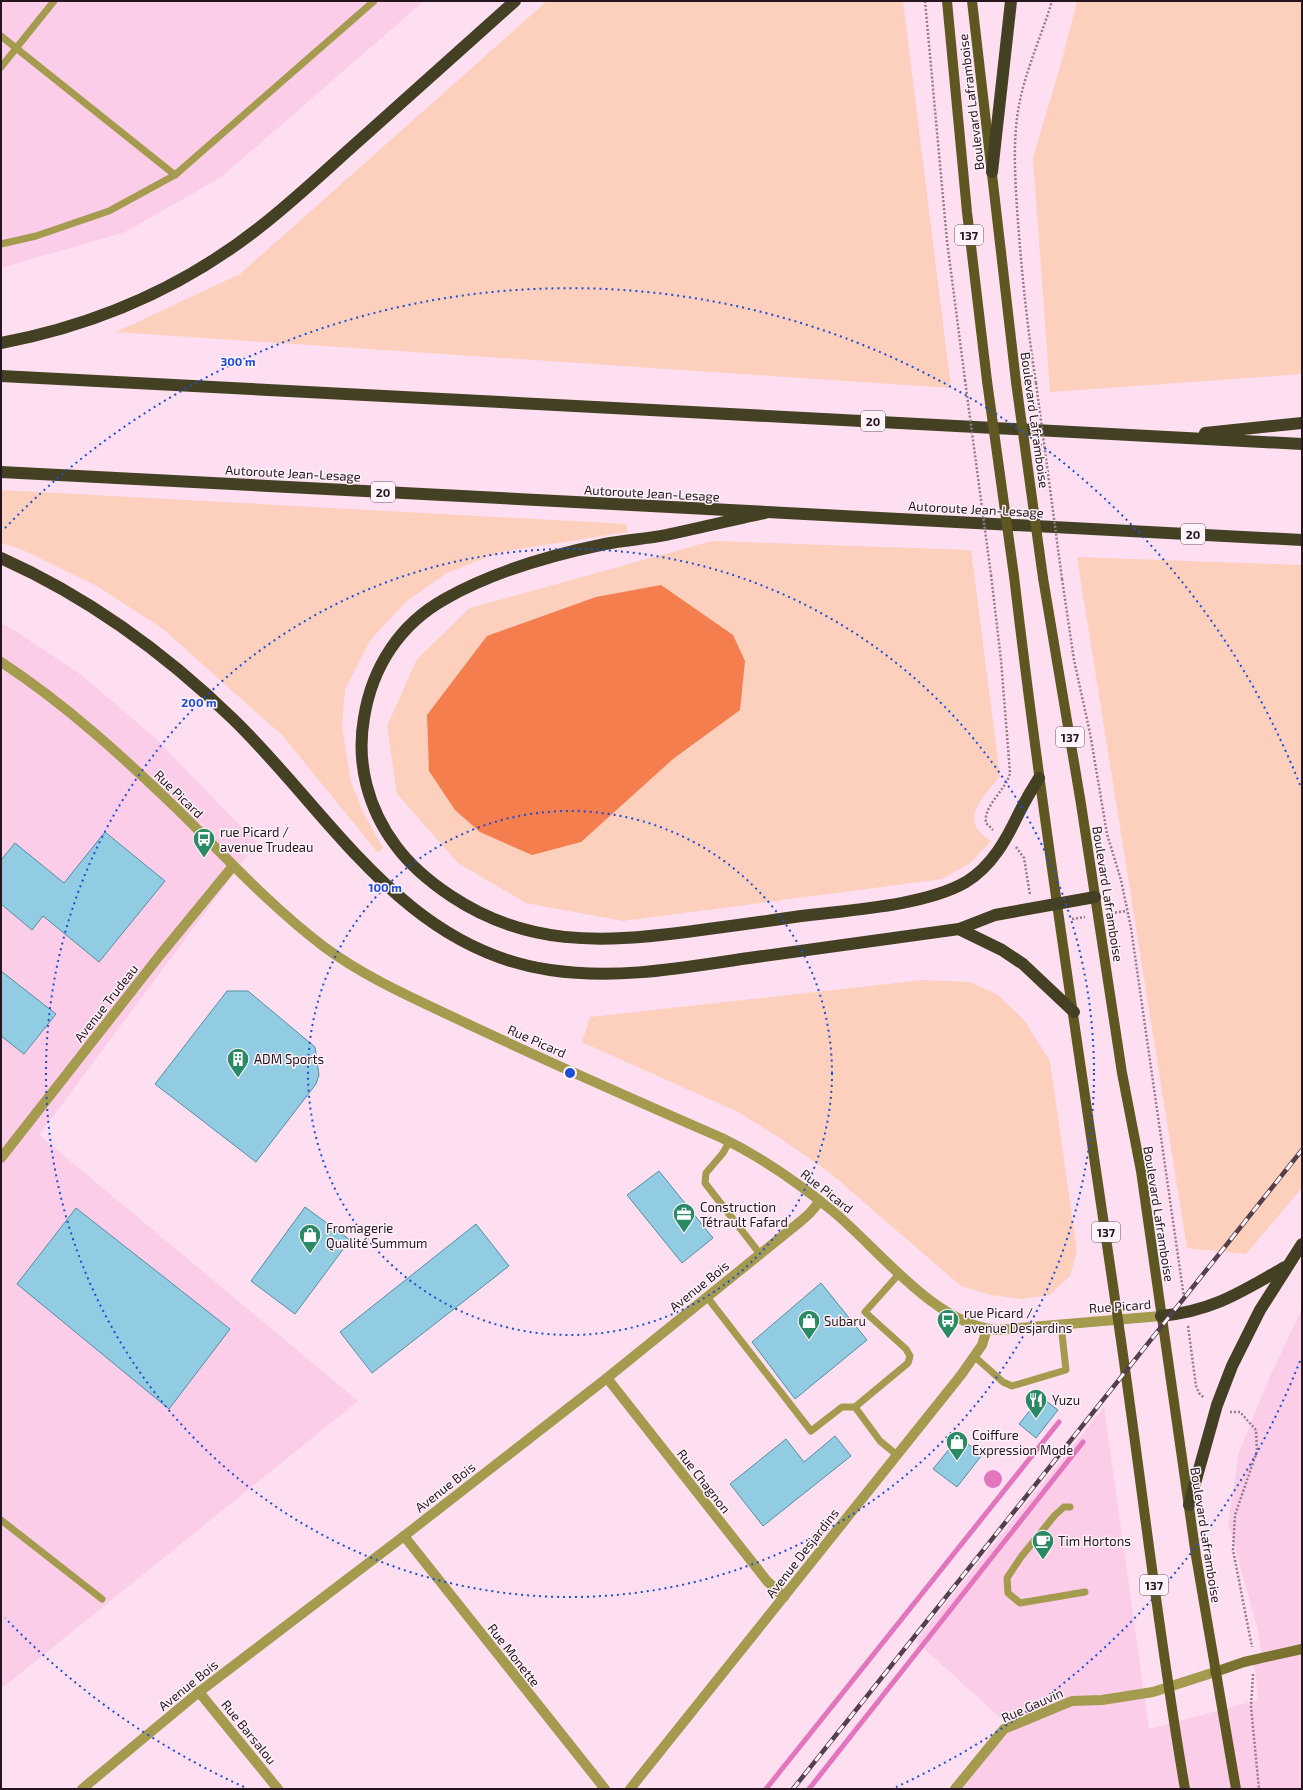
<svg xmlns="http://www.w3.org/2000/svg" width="1303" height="1790" viewBox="0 0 1303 1790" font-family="'Exo 2',sans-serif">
  <rect width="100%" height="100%" fill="#fedff1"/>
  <g fill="#fbcde8">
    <path d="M1,1H424L220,178L125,232L1,268Z"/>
    <path d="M1,623L17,632L80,674L154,737L257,843L39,1135L358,1401L1,1689Z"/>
    <path d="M1302,1309V1789H955L1007,1724L916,1641L1104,1407L1149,1729L1258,1700L1254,1659L1262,1657L1257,1626L1228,1523L1239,1452L1271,1374Z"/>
  </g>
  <g fill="#fdcfbd">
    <path d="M547,1H903L951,388L116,332L240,274Z"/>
    <path d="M1077,1H1302V374L1050,392L1033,158L1062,60Z"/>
    <path d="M1,490L627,524V532L500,552L447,573L408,600L371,639L345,689L342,726L351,782L364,814L383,848L378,853L283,736L163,629L97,586L21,549L1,543Z"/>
    <path d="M712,541L971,550L1000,776C990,789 963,814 979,831C982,835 987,838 991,841L970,863L942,879L623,921L526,903L458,863L397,794L387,726L417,659L470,608Z"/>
    <path d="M1077,557L1302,565V1188L1246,1254L1187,1248Z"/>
    <path d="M923,980L970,982L998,995L1024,1020L1050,1061L1077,1251L1070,1276L1050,1295L1023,1299L991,1295L961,1286L829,1172L783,1140L738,1112L582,1042L590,1017Z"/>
  </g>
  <path fill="#f47e4d" d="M661,585L733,635L745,661L740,710L673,759L581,842L532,855L480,832L455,810L429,771L427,715L487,636L596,597Z"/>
  <circle fill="#e275bc" cx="993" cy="1479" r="9"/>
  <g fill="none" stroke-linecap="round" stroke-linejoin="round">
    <g stroke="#e275bc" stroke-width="5">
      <path d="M766,1789L1059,1422"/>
      <path d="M809,1789L1083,1442"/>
    </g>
  </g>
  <g fill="#91cce2" stroke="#548ea2">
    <path d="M105,832L165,881L99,962L43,916L32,930L1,904V860L15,843L64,883Z"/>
    <path d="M1,971L56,1014L24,1054L1,1036Z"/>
    <path d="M227,991H248L315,1047L319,1075L316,1084L256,1162L155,1084Z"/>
    <path d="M659,1171L713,1238L682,1263L627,1195Z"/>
    <path d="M305,1207L350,1240L295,1314L251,1281Z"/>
    <path d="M76,1208L230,1329L169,1409L17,1284Z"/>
    <path d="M476,1224L509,1266L372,1373L340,1332Z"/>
    <path d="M821,1283L867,1340L795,1399L752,1342Z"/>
    <path d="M1041,1397L1058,1410L1036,1438L1019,1424Z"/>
    <path d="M835,1436L851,1456L763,1526L730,1484L786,1439L804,1462Z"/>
    <path d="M959,1437L982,1455L957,1487L933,1469Z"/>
  </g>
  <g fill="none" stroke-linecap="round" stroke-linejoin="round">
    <g stroke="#947b8a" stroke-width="2.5" stroke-dasharray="2 2" stroke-linecap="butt">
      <path d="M925,1L947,241L965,380"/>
      <path d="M1036,383C1027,325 1021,267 1017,208C1015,176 1013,143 1018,111C1024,73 1041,38 1052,1"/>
      <path d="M991,575L1001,660L1010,773C1006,790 983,806 986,823L993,830"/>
      <path d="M1062,579L1074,660L1090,733L1107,834L1121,880L1131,928L1184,1298"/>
      <path d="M1016,847L1024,858L1030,895"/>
      <path d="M1111,913L1127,911"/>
      <path d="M1072,919L1085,917"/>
      <path d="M1188,1326L1196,1386L1199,1393L1204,1398"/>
      <path d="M1230,1412H1240L1256,1430L1257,1451L1235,1515L1233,1550L1252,1647"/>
      <path d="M1253,1674L1251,1707L1259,1789"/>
    </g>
    <g stroke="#a49b4e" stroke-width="7">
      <path d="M1,36L175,175"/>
      <path d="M1,67L54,1"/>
      <path d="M1,244L36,236L109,211L175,175L374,1"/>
      <path d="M729,1142L723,1153L706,1173L705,1183L760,1254"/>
      <path d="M707,1297L811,1431L842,1407H855L908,1363L910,1356L906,1349L865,1312L900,1273"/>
      <path d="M975,1357L1003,1382L1012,1386L1066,1370L1061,1325"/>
      <path d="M855,1407L880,1441L897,1455"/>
      <path d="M1070,1507H1064L1055,1515L1021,1557L1007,1578L1008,1593L1020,1603L1085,1592"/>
      <path d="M1,1520L102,1599"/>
    </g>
    <g stroke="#a49b4e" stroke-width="10">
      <path d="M1,662C65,704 121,755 176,808C224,855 269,905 323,946C367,979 420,1001 470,1025C553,1064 637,1101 722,1138C763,1158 800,1184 835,1213C881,1252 936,1325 997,1330L1161,1316"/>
      <path d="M1,1158L160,955L233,866"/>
      <path d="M607,1378L767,1581L784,1597"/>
      <path d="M404,1536L605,1789"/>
      <path d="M199,1692L278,1789"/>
      <path d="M82,1789L199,1692L404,1536L607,1378L801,1221L810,1213L820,1201"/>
      <path d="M630,1789L961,1375L982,1345L987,1329"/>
      <path d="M955,1789L1004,1729L1072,1701L1102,1700L1153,1692L1215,1672"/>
    </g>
    <path stroke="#7b732f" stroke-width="10" d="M1215,1672L1244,1662L1302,1649"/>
    <g stroke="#5e5721" stroke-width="10">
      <path d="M947,1L967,212L987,381"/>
      <path d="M972,1L1016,382"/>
      <path d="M1014,576C1043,825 1082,1072 1118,1320C1141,1476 1158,1633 1185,1789"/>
      <path d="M1043,578L1081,804L1122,1073L1141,1171L1196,1556L1236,1789"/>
    </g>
    <g stroke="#434024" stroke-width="12">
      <path d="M992,172L1011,1"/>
      <path d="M1,343C96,325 184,287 260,227C296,199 328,168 362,138C413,92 464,47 515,1"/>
      <path d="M1,376L1302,444"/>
      <path d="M1205,433L1302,423"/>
      <path d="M1,472L1302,540"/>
      <path d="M765,513C732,520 699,528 666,535C646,539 625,540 605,544C551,555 494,571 445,599C400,624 372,667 364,718C356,763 368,809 396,846C410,865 430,882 451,896C526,946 600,943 686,932C724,927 762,922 801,916C849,910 924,906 966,882C992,866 1006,840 1019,813C1025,801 1032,789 1039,778"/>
      <path d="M1,558C88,597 165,653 233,719C330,813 403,949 550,970C618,980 681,968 749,958C819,948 889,939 959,929L995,915L1095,897"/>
      <path d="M959,929L1002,950L1023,964L1074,1012"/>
      <path d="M1161,1316C1213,1311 1241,1292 1285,1267"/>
      <path d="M1189,1505L1217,1405L1232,1366L1260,1310L1302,1244"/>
    </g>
    <g stroke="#543f4c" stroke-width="4.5">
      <path id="rail" d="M793,1789L1302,1150"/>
    </g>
    <use href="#rail" stroke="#fef3f9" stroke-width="3" stroke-dasharray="9" stroke-linecap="butt"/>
    <g stroke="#947b8a" stroke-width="2.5" stroke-dasharray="2 2" stroke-linecap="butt">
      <path d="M965,380L991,575"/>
      <path d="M1036,383L1062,579"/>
    </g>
    <g stroke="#5e5721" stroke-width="10">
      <path d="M987,381L1014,576"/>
      <path d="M1016,382L1043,578"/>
    </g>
  </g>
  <g fill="none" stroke="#1d4ed8" stroke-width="2" stroke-dasharray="2 4">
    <circle cx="570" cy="1073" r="262"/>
    <circle cx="570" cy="1073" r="524"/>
    <path d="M1300 1361A785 785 0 0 1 896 1787M244 1787A785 785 0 0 1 5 1618M5 528A785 785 0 0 1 1300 785"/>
  </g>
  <defs>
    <g id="bus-pin" transform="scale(1.15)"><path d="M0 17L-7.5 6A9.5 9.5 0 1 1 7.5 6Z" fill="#298a63" stroke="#fef3f9"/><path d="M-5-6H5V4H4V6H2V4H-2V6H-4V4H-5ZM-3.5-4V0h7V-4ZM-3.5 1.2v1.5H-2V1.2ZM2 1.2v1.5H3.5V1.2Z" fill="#fff"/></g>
    <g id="building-pin" transform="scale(1.15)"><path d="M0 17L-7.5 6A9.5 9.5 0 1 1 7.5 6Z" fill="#298a63" stroke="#fef3f9"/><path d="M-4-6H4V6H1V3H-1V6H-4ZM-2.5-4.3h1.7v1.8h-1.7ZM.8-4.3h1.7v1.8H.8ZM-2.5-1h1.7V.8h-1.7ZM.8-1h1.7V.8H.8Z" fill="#fff"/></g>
    <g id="office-pin" transform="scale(1.15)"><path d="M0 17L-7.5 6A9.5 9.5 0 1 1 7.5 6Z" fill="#298a63" stroke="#fef3f9"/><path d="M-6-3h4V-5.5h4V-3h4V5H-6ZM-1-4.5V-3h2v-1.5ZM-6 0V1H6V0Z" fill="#fff"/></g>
    <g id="shop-pin" transform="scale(1.15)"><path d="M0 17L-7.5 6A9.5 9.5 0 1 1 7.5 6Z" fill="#298a63" stroke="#fef3f9"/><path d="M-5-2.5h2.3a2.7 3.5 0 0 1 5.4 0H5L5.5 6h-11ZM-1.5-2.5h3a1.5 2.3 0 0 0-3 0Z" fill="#fff"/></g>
    <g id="restaurant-pin" transform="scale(1.15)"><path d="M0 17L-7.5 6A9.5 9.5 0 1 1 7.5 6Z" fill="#298a63" stroke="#fef3f9"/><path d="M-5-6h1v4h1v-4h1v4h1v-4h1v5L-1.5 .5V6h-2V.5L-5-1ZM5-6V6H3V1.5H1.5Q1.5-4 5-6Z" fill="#fff"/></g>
    <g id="cafe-pin" transform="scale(1.15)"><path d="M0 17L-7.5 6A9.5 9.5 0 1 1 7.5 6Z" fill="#298a63" stroke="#fef3f9"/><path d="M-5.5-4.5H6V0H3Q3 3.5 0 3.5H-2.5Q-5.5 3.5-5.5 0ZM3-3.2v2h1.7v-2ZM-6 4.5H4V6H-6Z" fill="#fff"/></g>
  </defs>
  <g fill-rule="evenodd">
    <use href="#bus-pin" x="204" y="839"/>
    <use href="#building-pin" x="238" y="1059"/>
    <use href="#office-pin" x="684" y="1214"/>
    <use href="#shop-pin" x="310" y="1235"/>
    <use href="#bus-pin" x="948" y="1320"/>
    <use href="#shop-pin" x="809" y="1321"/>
    <use href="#restaurant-pin" x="1036" y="1400"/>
    <use href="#shop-pin" x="957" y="1442"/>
    <use href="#cafe-pin" x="1043" y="1541"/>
  </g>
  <g text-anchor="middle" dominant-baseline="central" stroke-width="3" stroke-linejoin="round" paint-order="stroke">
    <g fill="#fef3f9" stroke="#675760" stroke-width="1">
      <rect x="955" y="225" width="28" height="20" rx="3"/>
      <rect x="861" y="411" width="24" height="20" rx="3"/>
      <rect x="371" y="482" width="24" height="20" rx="3"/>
      <rect x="1181" y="524" width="24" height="20" rx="3"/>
      <rect x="1056" y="727" width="28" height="20" rx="3"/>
      <rect x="1092" y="1222" width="28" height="20" rx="3"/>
      <rect x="1140" y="1575" width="28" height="20" rx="3"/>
    </g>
    <g font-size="12" font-weight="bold" fill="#26141f">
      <text x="969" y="235">137</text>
      <text x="873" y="421">20</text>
      <text x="383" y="492">20</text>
      <text x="1193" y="534">20</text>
      <text x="1070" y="737">137</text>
      <text x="1106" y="1232">137</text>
      <text x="1154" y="1585">137</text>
    </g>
    <g font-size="13" fill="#26141f" stroke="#fef3f9">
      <text transform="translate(971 102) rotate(-97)">Boulevard Laframboise</text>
      <text transform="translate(1035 420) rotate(82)">Boulevard Laframboise</text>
      <text transform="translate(293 473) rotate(3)">Autoroute Jean-Lesage</text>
      <text transform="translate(652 493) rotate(3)">Autoroute Jean-Lesage</text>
      <text transform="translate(976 509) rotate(3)">Autoroute Jean-Lesage</text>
      <text transform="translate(179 794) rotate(44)">Rue Picard</text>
      <text transform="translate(1108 894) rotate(81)">Boulevard Laframboise</text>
      <text transform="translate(106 1003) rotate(-52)">Avenue Trudeau</text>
      <text transform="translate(537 1041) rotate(24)">Rue Picard</text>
      <text transform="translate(827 1191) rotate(38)">Rue Picard</text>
      <text transform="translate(1159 1214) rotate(81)">Boulevard Laframboise</text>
      <text transform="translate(699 1286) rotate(-39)">Avenue Bois</text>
      <text transform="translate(1120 1306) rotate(-4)">Rue Picard</text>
      <text transform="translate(704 1481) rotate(52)">Rue Chagnon</text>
      <text transform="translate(445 1487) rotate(-38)">Avenue Bois</text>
      <text transform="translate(1206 1535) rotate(81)">Boulevard Laframboise</text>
      <text transform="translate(802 1553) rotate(-52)">Avenue Desjardins</text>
      <text transform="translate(514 1655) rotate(52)">Rue Monette</text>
      <text transform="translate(188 1685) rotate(-39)">Avenue Bois</text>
      <text transform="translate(1032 1705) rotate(-24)">Rue Gauvin</text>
      <text transform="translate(249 1732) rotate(51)">Rue Barsalou</text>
    </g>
    <g font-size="13" fill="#26141f" stroke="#fef3f9" text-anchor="start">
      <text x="220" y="832">rue Picard /<tspan x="220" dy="15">avenue Trudeau</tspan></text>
      <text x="254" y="1059">ADM Sports</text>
      <text x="700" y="1207">Construction<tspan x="700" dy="15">Tétrault Fafard</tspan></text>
      <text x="326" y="1228">Fromagerie<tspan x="326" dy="15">Qualité Summum</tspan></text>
      <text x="964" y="1313">rue Picard /<tspan x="964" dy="15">avenue Desjardins</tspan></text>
      <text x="824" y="1321">Subaru</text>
      <text x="1052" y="1400">Yuzu</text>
      <text x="972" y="1435">Coiffure<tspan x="972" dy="15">Expression Mode</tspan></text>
      <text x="1058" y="1541">Tim Hortons</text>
    </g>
  </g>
  <circle cx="570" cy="1073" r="6" fill="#1d4ed8" stroke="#fef3f9" stroke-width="2"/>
  <g font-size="12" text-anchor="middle" font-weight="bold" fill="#1d4ed8" stroke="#fef3f9" stroke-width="3" stroke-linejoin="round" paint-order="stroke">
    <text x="238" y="366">300 m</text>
    <text x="199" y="707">200 m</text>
    <text x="385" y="892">100 m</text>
  </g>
  <rect width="1303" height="1790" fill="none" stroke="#26141f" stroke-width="4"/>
</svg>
